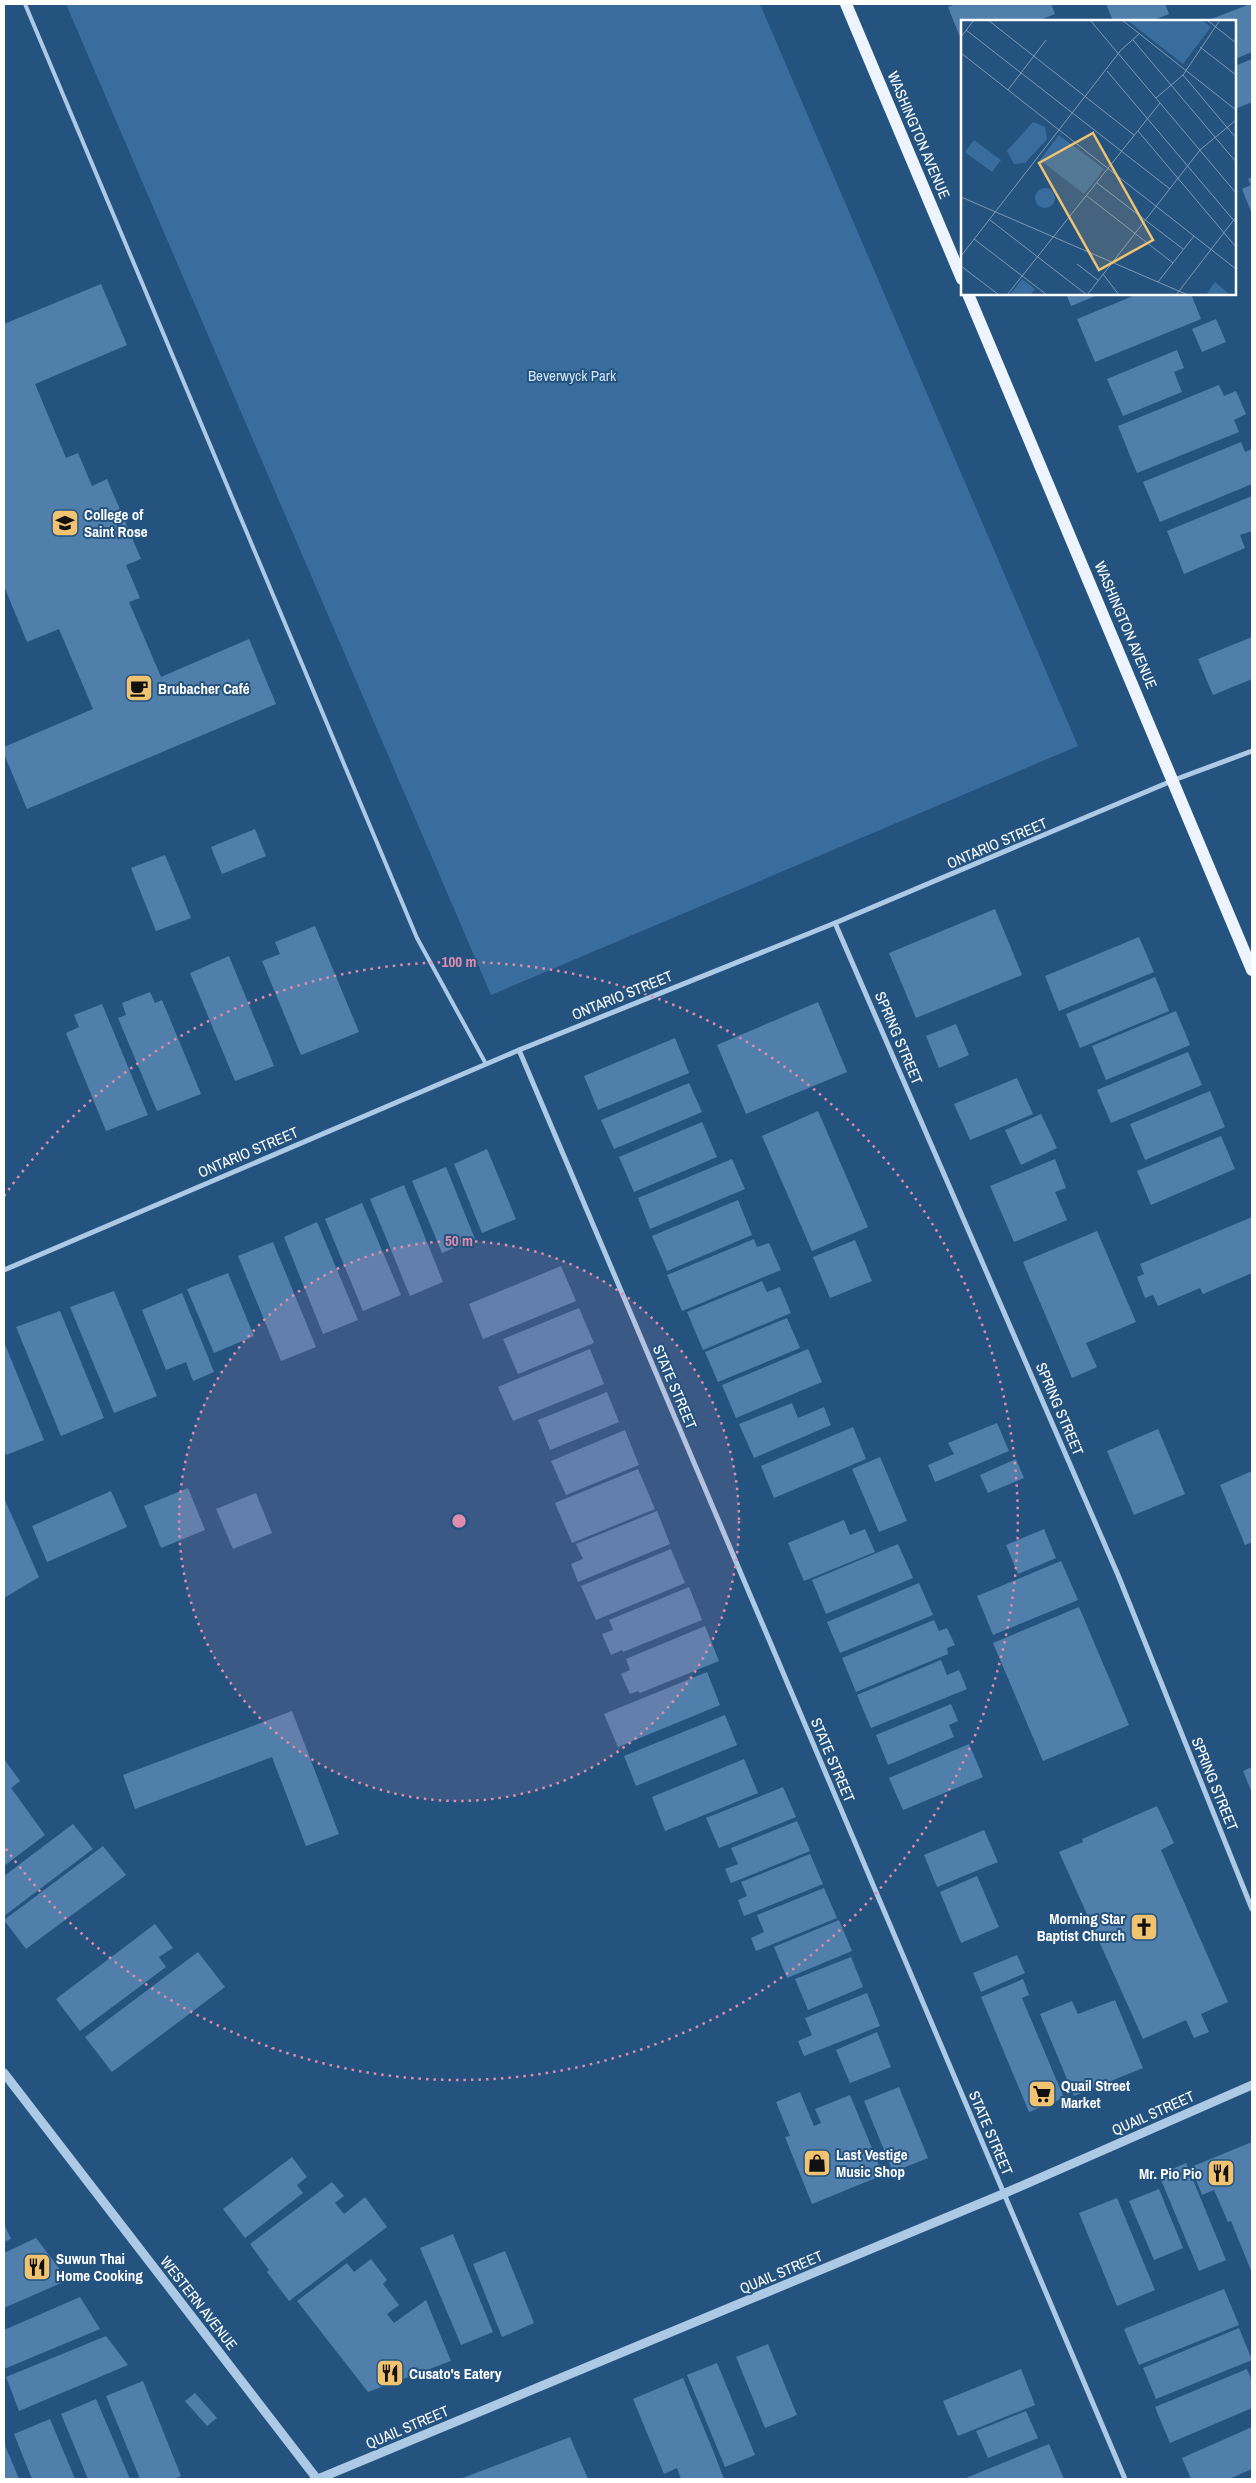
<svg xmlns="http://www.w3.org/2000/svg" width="1256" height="2483" viewBox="0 0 1256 2483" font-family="'Archivo Narrow',sans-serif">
  <rect width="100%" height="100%" fill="#255380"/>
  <path fill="#396d9e" d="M66,4H760L1078,746L491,995Z"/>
  <g fill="#517fab">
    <path d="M956,4H1051L1055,14L1037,21H962V42L948,7Z"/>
    <path d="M1106,4H1165L1169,14L1151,21H1113Z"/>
    <path d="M1250,4L1252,9V52L1235,59V21H1206Z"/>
    <path d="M1252,59V102L1235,109V66Z"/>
    <path d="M1252,177V214L1242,189L1251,185L1248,179Z"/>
    <path d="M101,284L127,345L35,384L66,458L78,453L92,486L107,479L141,559L126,565L140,598L129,602L161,677L249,639L276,704L27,809L4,754V747L93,709L59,629L27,642L4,586V324Z"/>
    <path d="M1066,294H1100L1071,306Z"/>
    <path d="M1138,294H1191L1201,319L1095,362L1077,319Z"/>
    <path d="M1216,319L1226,342L1202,352L1192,329Z"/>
    <path d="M1177,350L1184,368L1174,372L1182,392L1123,416L1107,379Z"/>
    <path d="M1219,385L1224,396L1236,391L1246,414L1234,420L1239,432L1137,473L1118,426Z"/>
    <path d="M1241,442L1245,452L1252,449V484L1160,522L1143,482Z"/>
    <path d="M1252,496V531L1240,535L1245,548L1184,574L1167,531Z"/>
    <path d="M1252,637V679L1213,695L1198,659Z"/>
    <path d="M255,829L266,856L222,874L211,847Z"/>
    <path d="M165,855L191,918L156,931L131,868Z"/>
    <path d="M995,909L1022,975L916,1018L889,953Z"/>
    <path d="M315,926L359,1032L301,1055L262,961L280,954L275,942Z"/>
    <path d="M1139,937L1154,972L1059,1011L1045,976Z"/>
    <path d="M229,956L274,1066L235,1081L190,973Z"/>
    <path d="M1155,977L1169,1011L1080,1048L1066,1014Z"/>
    <path d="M150,992L155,1003L162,1000L201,1094L157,1111L118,1018L126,1015L122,1003Z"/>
    <path d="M818,1002L847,1072L746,1114L717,1045Z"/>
    <path d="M102,1004L148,1115L106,1131L66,1033L79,1027L74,1015Z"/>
    <path d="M1176,1011L1190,1045L1106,1080L1092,1046Z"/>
    <path d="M956,1024L969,1055L939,1068L926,1036Z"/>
    <path d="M675,1038L689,1073L598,1110L584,1076Z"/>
    <path d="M1188,1052L1202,1085L1111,1123L1097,1090Z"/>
    <path d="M1017,1078L1033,1114L970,1140L954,1104Z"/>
    <path d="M689,1083L702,1112L614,1149L601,1120Z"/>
    <path d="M1210,1091L1225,1127L1145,1160L1130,1124Z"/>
    <path d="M818,1111L868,1227L812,1251L762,1136Z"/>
    <path d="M1041,1114L1057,1148L1021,1165L1005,1130Z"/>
    <path d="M702,1122L717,1157L634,1192L619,1157Z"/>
    <path d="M1221,1136L1235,1169L1151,1205L1137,1171Z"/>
    <path d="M487,1149L516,1219L482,1233L454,1164Z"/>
    <path d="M732,1159L745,1189L650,1229L638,1198Z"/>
    <path d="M1055,1159L1066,1188L1055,1192L1067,1220L1014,1242L990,1186Z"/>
    <path d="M446,1167L475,1239L442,1253L412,1181Z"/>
    <path d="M404,1185L443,1282L410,1296L370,1199Z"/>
    <path d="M738,1200L752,1235L667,1271L652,1236Z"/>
    <path d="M362,1203L401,1295L363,1311L325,1219Z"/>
    <path d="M1252,1217V1273L1203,1294L1200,1288L1158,1306L1153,1295L1145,1298L1137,1277L1144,1274L1140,1264Z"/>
    <path d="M317,1222L358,1320L323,1334L284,1237Z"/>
    <path d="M1097,1231L1136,1322L1086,1343L1097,1367L1072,1378L1023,1262Z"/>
    <path d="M754,1239L757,1247L769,1243L781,1270L682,1311L667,1275Z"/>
    <path d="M855,1240L872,1281L830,1298L813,1257Z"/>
    <path d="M273,1242L316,1347L281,1361L238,1256Z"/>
    <path d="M561,1266L576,1301L483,1339L469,1304Z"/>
    <path d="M228,1273L254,1336L214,1353L187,1289Z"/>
    <path d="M762,1281L767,1292L780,1287L791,1313L703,1350L687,1312Z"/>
    <path d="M114,1291L157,1396L114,1413L70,1307Z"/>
    <path d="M182,1293L214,1372L193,1381L186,1362L166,1370L142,1310Z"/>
    <path d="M579,1308L594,1343L518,1374L503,1339Z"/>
    <path d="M60,1311L104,1418L61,1436L16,1327Z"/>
    <path d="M787,1318L800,1348L718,1382L705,1352Z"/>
    <path d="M4,1342L44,1440L6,1455L4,1450Z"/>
    <path d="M590,1349L604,1384L513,1421L498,1387Z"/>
    <path d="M808,1349L822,1382L736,1418L722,1385Z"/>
    <path d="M607,1392L619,1422L550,1450L538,1420Z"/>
    <path d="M792,1403L798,1418L824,1407L831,1425L754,1458L739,1424Z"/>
    <path d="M997,1423L1009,1451L935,1482L928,1465L954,1454L948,1443Z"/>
    <path d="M853,1427L866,1459L774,1498L761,1466Z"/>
    <path d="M1158,1429L1185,1494L1134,1515L1107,1451Z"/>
    <path d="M625,1430L639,1465L566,1495L551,1461Z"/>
    <path d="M880,1457L907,1521L879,1532L852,1469Z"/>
    <path d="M1016,1459L1024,1478L988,1493L980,1475Z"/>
    <path d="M638,1469L655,1509L572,1543L555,1503Z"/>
    <path d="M1252,1471V1542L1245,1545L1220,1485Z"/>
    <path d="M188,1488L205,1530L161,1548L144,1506Z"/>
    <path d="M111,1491L127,1527L47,1562L32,1526Z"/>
    <path d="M256,1493L272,1533L233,1549L216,1509Z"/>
    <path d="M4,1498L39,1577L4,1598Z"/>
    <path d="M657,1511L670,1544L578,1582L571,1564L583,1559L576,1544Z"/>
    <path d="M844,1520L850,1535L865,1529L875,1552L804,1581L788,1543Z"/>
    <path d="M1044,1529L1056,1558L1018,1574L1006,1545Z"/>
    <path d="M898,1544L913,1578L826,1614L812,1580Z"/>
    <path d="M671,1549L685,1583L596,1620L581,1586Z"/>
    <path d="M1061,1561L1078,1600L993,1635L977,1596Z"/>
    <path d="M919,1583L933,1615L840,1653L827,1622Z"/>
    <path d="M689,1587L702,1620L623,1652L622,1650L611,1655L602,1634L613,1630L609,1620Z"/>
    <path d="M1079,1607L1129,1725L1043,1761L993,1643Z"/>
    <path d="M934,1620L939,1631L947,1628L955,1645L947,1648L948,1654L856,1692L842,1658Z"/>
    <path d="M705,1626L719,1661L640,1693L638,1691L630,1694L621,1674L630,1670L626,1659Z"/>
    <path d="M941,1660L947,1675L959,1670L967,1689L871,1728L857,1695Z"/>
    <path d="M707,1672L720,1705L618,1747L604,1714Z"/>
    <path d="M951,1704L958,1721L949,1725L954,1737L888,1765L876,1735Z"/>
    <path d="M292,1711L339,1834L306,1846L272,1757L135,1809L123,1775Z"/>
    <path d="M725,1715L737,1745L636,1786L624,1756Z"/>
    <path d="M969,1744L983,1777L903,1810L889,1778Z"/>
    <path d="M4,1759L20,1781L11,1788L45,1835L4,1866Z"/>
    <path d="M744,1759L758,1793L665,1831L652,1797Z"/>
    <path d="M1252,1767V1793L1243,1771Z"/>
    <path d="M783,1787L796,1817L719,1848L706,1818Z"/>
    <path d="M1157,1806L1174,1843L1161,1850L1228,2002L1201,2014L1209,2032L1194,2038L1186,2020L1143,2039L1059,1852L1083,1842L1082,1839Z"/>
    <path d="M797,1821L810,1851L731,1883L725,1869L738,1864L731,1848Z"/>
    <path d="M73,1824L93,1849L4,1916V1876Z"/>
    <path d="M984,1830L998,1862L937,1887L924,1855Z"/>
    <path d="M103,1846L126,1875L26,1949L4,1920Z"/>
    <path d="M810,1854L823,1884L744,1916L738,1900L747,1896L741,1882Z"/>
    <path d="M977,1876L999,1927L961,1943L940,1892Z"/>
    <path d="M824,1888L837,1918L756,1951L751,1938L764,1932L757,1915Z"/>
    <path d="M839,1920L852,1951L787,1978L774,1947Z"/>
    <path d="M155,1924L173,1948L159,1957L166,1967L80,2031L56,1999Z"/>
    <path d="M198,1952L225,1987L112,2072L85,2037Z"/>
    <path d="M1017,1955L1025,1973L981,1992L973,1973Z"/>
    <path d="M851,1957L863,1987L808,2010L795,1979Z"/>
    <path d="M1023,1979L1029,1995L1022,1998L1064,2098L1029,2112L981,1997Z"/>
    <path d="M867,1993L880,2026L804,2056L798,2041L812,2035L805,2018Z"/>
    <path d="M1115,2000L1143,2068L1074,2096L1040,2014L1072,2001L1078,2014Z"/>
    <path d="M877,2032L891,2067L850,2083L836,2050Z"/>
    <path d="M899,2087L928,2158L893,2172L864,2101Z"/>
    <path d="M800,2092L814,2126L821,2123L815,2109L850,2095L883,2175L812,2204L785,2137L790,2136L776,2102Z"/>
    <path d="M1252,2142V2273L1231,2221L1228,2222L1214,2190L1202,2195L1191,2167Z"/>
    <path d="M292,2157L307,2177L297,2185L303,2193L245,2238L223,2209Z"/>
    <path d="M1186,2163L1226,2260L1199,2271L1159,2175Z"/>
    <path d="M332,2182L344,2196L335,2203L344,2214L365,2197L387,2227L289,2301L267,2272L269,2270L250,2244Z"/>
    <path d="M1159,2189L1183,2248L1154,2260L1129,2201Z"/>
    <path d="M1117,2198L1155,2290L1117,2306L1079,2213Z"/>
    <path d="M4,2224L11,2239L4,2242Z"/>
    <path d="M453,2234L493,2332L461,2345L420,2248Z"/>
    <path d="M36,2238L68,2280L4,2308V2253Z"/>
    <path d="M505,2251L534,2323L502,2337L473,2264Z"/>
    <path d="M371,2259L387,2280L383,2284L399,2305L387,2314L394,2323L426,2300L451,2361L368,2392L297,2301L347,2263L354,2272Z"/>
    <path d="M1224,2289L1239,2325L1139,2365L1124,2329Z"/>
    <path d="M80,2297L100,2329L4,2369V2330Z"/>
    <path d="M1239,2328L1252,2360L1156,2399L1143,2368Z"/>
    <path d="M106,2336L128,2365L19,2411L6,2377Z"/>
    <path d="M768,2344L797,2415L765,2428L736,2357Z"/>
    <path d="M717,2363L755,2455L725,2467L687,2375Z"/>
    <path d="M1021,2369L1035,2405L958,2436L943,2401Z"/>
    <path d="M1247,2369L1252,2381V2408L1170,2443L1155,2407Z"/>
    <path d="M683,2378L714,2453L724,2479H681L677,2468L664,2474L633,2399Z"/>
    <path d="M143,2381L181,2476L173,2479H140L106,2396Z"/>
    <path d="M195,2393L217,2418L207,2426L185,2401Z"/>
    <path d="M96,2399L130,2479H88L61,2414Z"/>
    <path d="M1026,2411L1038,2438L988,2458L976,2431Z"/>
    <path d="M50,2419L75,2479H32L14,2434Z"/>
    <path d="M1252,2427V2469L1229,2479H1191L1182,2458Z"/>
    <path d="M570,2437L588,2479H460Z"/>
    <path d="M4,2443L19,2479H4Z"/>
    <path d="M1049,2444L1064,2479H967L966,2478Z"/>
  </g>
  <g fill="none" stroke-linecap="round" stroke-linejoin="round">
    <path stroke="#accae6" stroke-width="4" d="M25,4L417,938L486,1064"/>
    <g stroke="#accae6" stroke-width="5">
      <path d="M835,923L1118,1575L1252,1909"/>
      <path d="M519,1050L1125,2479"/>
      <path d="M4,1270L519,1050L835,923L1174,780L1252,751"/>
    </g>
    <g stroke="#accae6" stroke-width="9">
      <path d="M4,2073L317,2479"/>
      <path d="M318,2479L1003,2194L1252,2085"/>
    </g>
    <g stroke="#edf4fd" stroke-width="12">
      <path d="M846,4L962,279"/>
      <path d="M968,294L1252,970"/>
    </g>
  </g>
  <circle cx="459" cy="1521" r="280" fill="#e08cad" fill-opacity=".12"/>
  <g fill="none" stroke="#e08cad" stroke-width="2.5" stroke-dasharray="2.5 5">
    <circle cx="459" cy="1521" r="280"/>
    <path d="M4 1196A559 559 0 1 1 4 1846"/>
  </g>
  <defs>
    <g id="university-square" transform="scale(1.4375)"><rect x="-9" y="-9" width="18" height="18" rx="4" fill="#f0c370" stroke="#255380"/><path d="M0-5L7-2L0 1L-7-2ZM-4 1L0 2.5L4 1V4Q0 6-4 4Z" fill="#111"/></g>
    <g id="cafe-square" transform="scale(1.4375)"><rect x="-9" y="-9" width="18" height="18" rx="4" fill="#f0c370" stroke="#255380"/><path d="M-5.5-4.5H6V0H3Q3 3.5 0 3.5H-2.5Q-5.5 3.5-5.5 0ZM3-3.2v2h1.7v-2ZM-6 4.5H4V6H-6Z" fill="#111"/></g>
    <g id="church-square" transform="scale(1.4375)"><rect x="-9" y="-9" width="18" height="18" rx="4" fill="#f0c370" stroke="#255380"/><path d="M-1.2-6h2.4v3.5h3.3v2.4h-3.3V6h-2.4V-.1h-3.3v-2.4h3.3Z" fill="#111"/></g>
    <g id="supermarket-square" transform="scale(1.4375)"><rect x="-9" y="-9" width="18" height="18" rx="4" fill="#f0c370" stroke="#255380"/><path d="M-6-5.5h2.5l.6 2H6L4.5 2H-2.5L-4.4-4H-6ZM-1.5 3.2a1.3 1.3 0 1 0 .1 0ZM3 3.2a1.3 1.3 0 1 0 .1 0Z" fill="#111"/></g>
    <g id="shop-square" transform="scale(1.4375)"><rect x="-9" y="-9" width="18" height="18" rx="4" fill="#f0c370" stroke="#255380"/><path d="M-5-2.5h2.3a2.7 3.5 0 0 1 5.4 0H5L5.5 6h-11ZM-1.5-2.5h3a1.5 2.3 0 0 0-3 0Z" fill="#111"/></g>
    <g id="restaurant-square" transform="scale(1.4375)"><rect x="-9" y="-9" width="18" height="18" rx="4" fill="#f0c370" stroke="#255380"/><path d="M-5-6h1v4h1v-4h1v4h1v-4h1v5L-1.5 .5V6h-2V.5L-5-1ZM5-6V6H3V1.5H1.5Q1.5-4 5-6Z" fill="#111"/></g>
  </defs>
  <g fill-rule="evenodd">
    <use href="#university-square" x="65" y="523"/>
    <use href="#cafe-square" x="139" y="688"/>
    <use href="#church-square" x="1144" y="1927"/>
    <use href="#supermarket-square" x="1042" y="2094"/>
    <use href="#shop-square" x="817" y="2163"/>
    <use href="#restaurant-square" x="1221" y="2173"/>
    <use href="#restaurant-square" x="37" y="2267"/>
    <use href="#restaurant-square" x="390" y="2373"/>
  </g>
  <g text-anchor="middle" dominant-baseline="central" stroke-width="4" stroke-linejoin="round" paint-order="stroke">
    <g font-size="15" fill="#fff" stroke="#255380">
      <text transform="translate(919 135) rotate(67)">WASHINGTON AVENUE</text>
      <text transform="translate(1126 625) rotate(67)">WASHINGTON AVENUE</text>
      <text transform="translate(997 843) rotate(-23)">ONTARIO STREET</text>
      <text transform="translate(622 995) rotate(-22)">ONTARIO STREET</text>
      <text transform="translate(899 1038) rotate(67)">SPRING STREET</text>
      <text transform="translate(248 1152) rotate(-23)">ONTARIO STREET</text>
      <text transform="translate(675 1387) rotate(67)">STATE STREET</text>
      <text transform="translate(1060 1409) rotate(67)">SPRING STREET</text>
      <text transform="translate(833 1760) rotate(67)">STATE STREET</text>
      <text transform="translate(1215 1784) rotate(68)">SPRING STREET</text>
      <text transform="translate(1153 2113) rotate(-24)">QUAIL STREET</text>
      <text transform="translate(991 2133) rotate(67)">STATE STREET</text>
      <text transform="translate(781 2272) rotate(-23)">QUAIL STREET</text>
      <text transform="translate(199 2303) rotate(52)">WESTERN AVENUE</text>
      <text transform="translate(407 2427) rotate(-23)">QUAIL STREET</text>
    </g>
    <g font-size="15" fill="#cfe3f5" stroke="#255380">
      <text x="572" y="375">Beverwyck Park</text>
    </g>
    <g font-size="15" font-weight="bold" fill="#fff" stroke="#255380" text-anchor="start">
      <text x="84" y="514">College of<tspan x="84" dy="17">Saint Rose</tspan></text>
      <text x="158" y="688">Brubacher Café</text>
      <text x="1125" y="1918" text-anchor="end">Morning Star<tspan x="1125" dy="17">Baptist Church</tspan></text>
      <text x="1061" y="2085">Quail Street<tspan x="1061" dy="17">Market</tspan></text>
      <text x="836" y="2154">Last Vestige<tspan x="836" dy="17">Music Shop</tspan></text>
      <text x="1202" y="2173" text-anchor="end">Mr. Pio Pio</text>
      <text x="56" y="2258">Suwun Thai<tspan x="56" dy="17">Home Cooking</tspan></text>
      <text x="409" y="2373">Cusato's Eatery</text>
    </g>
  </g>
  <g transform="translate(961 20)">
    <rect width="275" height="275" fill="#255380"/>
    <path d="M74 178a10 10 0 1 1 20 0a10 10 0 1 1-20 0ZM254,262L267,273V275H245Z" fill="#396d9e"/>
    <path d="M166,0H241L250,7L222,44ZM72,102L84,107L86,119L64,143L53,144L46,131ZM98,115L143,149L123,174L79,140ZM13,120L40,140L31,152L4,132ZM61,259L74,269L69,275H49Z" fill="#396d9e"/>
    <path fill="none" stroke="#7c98b3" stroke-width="1" d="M27,0L173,115M129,0L275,173M161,0L275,90M246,0L275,23M5,10L209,169M0,17L13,0M172,20L275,142M239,27L275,55M0,33L275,249M146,51L275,203M222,55L275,118M47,70L85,20M195,78L222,55L259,0M177,111L275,227M136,163L222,229M126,176L212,243M0,177L227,275M29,200L126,275M13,219L86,275M0,236L160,30L178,14M116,244L137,260M0,246L38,275M142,254L158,275M197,262L233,216M46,275L199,83M126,275L239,130L275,100M215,275L275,197"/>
    <path fill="#f0c370" fill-opacity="0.15" stroke="#f0c370" stroke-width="2.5" d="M132,113L192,220L138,250L78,143Z"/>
    <rect width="275" height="275" fill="none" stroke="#fff" stroke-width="2.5"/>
  </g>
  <circle cx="459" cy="1521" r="8" fill="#e08cad" stroke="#255380" stroke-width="2.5"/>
  <g font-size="15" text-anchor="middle" font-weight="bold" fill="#e08cad" stroke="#255380" stroke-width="4" stroke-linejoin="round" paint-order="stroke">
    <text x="459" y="967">100 m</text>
    <text x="459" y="1246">50 m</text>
  </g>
  <rect width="1256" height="2483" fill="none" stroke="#ffffff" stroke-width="10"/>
</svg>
